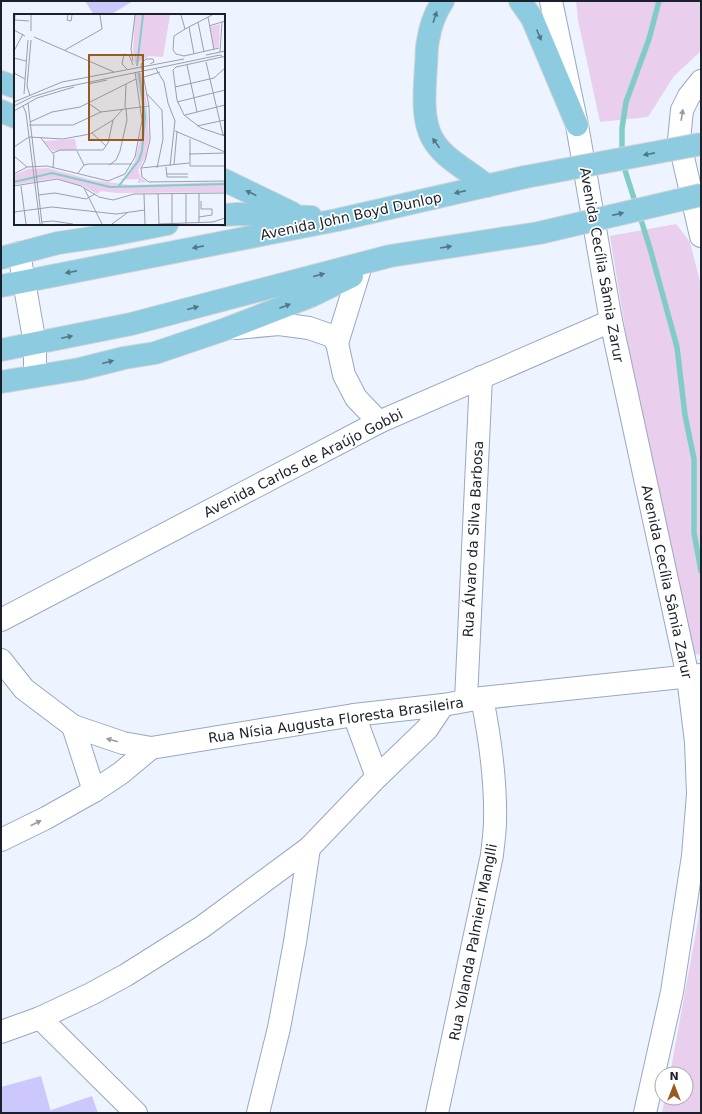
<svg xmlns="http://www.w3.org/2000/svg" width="702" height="1114" viewBox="0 0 702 1114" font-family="'DejaVu Sans',sans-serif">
  <rect width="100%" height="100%" fill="#edf4ff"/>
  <g fill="#e9ceee">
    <path d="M576,1H701V51L674,76L648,117L600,122L578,20Z"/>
    <path d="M676,224L690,242L701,286V654L692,655L626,334L610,236Z"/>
    <path d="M701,890V1113H662L665,1098H686V1074H670L698,921Z"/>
  </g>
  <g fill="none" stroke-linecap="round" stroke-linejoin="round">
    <g stroke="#81ccc9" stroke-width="5.5">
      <path d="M622,155V128L626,102L649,39L659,1"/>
      <path d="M623,164L636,205"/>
      <path d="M639,213L651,252L677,347L685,415L694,459V533L701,571"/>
    </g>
  </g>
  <g fill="#ccc7fc">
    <path d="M85,1H133L110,15H94Z"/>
    <path d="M41,1076L51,1112V1110L92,1096L98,1113H1V1087Z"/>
  </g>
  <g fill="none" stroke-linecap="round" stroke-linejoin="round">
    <g stroke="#97a8c0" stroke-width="24">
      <g id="minor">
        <path d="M551,1L577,125L611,321L688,677L696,742L698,794L693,856L672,992L645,1113"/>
        <path d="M701,81L689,96L682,110L679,140L701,236"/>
        <path d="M19,253L35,344V376"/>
        <path d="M236,328L279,324L309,328L332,336L337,343L344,375L356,398L379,422"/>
        <path d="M337,343L359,272"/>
        <path d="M1,620L379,422L611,321"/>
        <path d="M1,660L24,689L73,726L123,743L151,748L354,715L443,705L482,698L701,675"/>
        <path d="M466,700L481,377"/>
        <path d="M354,715L377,777"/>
        <path d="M73,726L94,791"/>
        <path d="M1,840L46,818L94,791L121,773L151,748"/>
        <path d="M40,1018L136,1113"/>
        <path d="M1,1032L40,1018L91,994L126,975L202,927L309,848L377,777L427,729L443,705"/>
        <path d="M258,1113L279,1028L295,942L309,848"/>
        <path d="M437,1113L492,855C493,844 495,832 495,821C496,780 490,738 482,698"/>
      </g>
    </g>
    <g stroke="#d1d3d4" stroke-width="24">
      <g id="major">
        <path d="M443,1C435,13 430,27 428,41C426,49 427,57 426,65C425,88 421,117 432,138C444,160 469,170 487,186"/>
        <path d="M520,1L532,18L577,125"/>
        <path d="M1,82L15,87"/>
        <path d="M1,111L15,117"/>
        <path d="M224,180L292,213"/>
        <path d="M224,215L238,214L311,217"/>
        <path d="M1,258L58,243L105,236L167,224"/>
        <path d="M1,286L337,220L525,177"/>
        <path d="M1,350L131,324L390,256L539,233"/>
        <path d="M1,382L80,369L124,358L155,353L226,329L311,296L352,276"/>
      </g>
    </g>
    <use href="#minor" stroke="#fff" stroke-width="22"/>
    <use href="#major" stroke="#8ccbe0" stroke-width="22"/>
    <g stroke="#d1d3d4" stroke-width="24" stroke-linecap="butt">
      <g id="major-bridge">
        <path d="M525,177L701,144"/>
        <path d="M539,233L701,195"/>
      </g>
    </g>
    <use href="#major-bridge" stroke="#8ccbe0" stroke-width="22"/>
  </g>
  <defs><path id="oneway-solid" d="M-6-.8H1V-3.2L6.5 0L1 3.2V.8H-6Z"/></defs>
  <g fill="#537685">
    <use href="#oneway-solid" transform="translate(435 17) rotate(-71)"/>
    <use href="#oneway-solid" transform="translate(539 35) rotate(67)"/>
    <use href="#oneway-solid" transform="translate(436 143) rotate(-126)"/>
    <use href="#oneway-solid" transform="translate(649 154) rotate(169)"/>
    <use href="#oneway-solid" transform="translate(460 192) rotate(167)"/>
    <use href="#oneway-solid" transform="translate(251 193) rotate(-154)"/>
    <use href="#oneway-solid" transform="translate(618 214) rotate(-13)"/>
    <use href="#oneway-solid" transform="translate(198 247) rotate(169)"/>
    <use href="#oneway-solid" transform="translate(446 247) rotate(-9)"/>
    <use href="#oneway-solid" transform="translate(71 272) rotate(169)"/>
    <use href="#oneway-solid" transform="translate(319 275) rotate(-15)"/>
    <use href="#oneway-solid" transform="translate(285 306) rotate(-21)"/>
    <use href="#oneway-solid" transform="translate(193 308) rotate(-15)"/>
    <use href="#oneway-solid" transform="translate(67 337) rotate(-12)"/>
    <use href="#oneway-solid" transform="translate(108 362) rotate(-15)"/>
  </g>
  <g fill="#989b9f">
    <use href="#oneway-solid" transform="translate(682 115) rotate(-81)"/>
    <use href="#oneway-solid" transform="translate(112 740) rotate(-164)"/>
    <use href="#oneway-solid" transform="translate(36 823) rotate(-27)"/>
  </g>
  <g text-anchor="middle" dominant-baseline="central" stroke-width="3.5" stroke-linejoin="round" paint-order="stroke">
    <g font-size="14" fill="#1a212a" stroke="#fff">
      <text transform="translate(351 216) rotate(-12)">Avenida John Boyd Dunlop</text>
      <text transform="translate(602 265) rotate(80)">Avenida Cecília Sâmia Zarur</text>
      <text transform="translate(303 463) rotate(-27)">Avenida Carlos de Araújo Gobbi</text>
      <text transform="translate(473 539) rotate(-87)">Rua Álvaro da Silva Barbosa</text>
      <text transform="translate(667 582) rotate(78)">Avenida Cecília Sâmia Zarur</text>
      <text transform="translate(336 720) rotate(-8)">Rua Nísia Augusta Floresta Brasileira</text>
      <text transform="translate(473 942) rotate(-79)">Rua Yolanda Palmieri Manglli</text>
    </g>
  </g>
  <g transform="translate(14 14)">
    <rect width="211" height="211" fill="#edf4ff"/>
    <path d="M121,1H156L149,43L135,42L121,50L119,37ZM206,10L205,33L200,34L196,13ZM127,58L128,60L133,91H128L123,66L122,59ZM133,93L135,126L131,144L124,156L127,164L133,168L123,169L125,165L103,166L111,164L121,147L129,111V94ZM61,125L63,136L39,137L29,127ZM34,154L78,166L116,171L211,168V178L103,179L87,177L83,180L71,173L42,164L0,171V161L14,155Z" fill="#e9ceee"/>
    <path fill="none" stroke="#81ccc9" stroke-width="2" d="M123,52L129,1M0,168L38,159L96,173L211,170M104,173L125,146L128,137L131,102L125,59"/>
    <path fill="none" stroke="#99a0aa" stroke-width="1" d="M54,1L53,6L57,7L58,1M167,1L171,15L198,1M194,3L200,36M1,6L15,7M184,8L190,38M195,12L211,7M175,13L180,40M171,15L160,22L159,36L162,40L170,42L205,34M0,16L11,22M0,17L1,1M17,17V1M20,23L100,58M51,36L88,15L86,1M0,37L9,20M206,38L208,8M192,41L211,37M208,43L162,53L159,56L163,86L170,101L187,114L211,122M0,44L12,47M119,47L117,35L121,1M192,48L209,121L211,119M173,51L183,98M113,55L108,50L110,40L115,41L119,51M142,55L150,68L154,89L161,107L156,152M0,59L11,65M130,63L146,58M74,70L93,66M161,73L200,64L211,54M10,80L14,26M133,80L148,96L149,125L143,154M16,82L13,72L17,26M0,88L48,68L170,45M163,88L211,76M14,89L28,210M74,89L87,98L135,92M0,92L18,83L47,74L206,41L211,44M9,92L12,99L26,210M111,94L112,70M0,97L23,84L60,73M171,101L211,91M16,108L38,98L66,93L122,65M15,111H59L87,98M183,112L211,106M161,117L211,138M78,119L92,132M27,124L40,141L39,154M176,125V152H211M0,133L15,123L49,125L76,120L99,106L109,95M63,137L70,151M39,139L46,136H89L94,129L99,106M175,140L211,139M0,142L13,153M95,151L102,146L106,137L113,106L112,94M160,151L163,117M152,153L153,163H174M127,154L131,147L136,126L135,92L127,50L132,45H139L140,48L136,50M127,154L128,163L135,168L211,167M127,154L175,149M64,159L70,151L74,150H118M0,160L13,153L33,152L94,167L111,160L121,143L128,106L121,58M153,160H174M0,172L43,165L67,172L85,183L99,186L120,180L211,179M7,172L12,210M70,174L88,210M144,179L145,210M158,179V210M172,179V209M185,179V208M130,180L131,210M24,181L41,179L72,185L81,180M0,198L38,193L102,200L131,196M185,203L198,201V195H187V187M28,208L39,207L59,210M98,210L113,199M144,210L199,208L211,204"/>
    <path fill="#985a20" fill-opacity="0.15" stroke="#985a20" stroke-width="2" d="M75,41H129V126H75Z"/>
    <rect width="211" height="211" fill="none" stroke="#1a212a" stroke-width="2"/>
  </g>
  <rect width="702" height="1114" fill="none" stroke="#1a212a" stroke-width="4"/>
  <g transform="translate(674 1086)"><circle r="19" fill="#ffffff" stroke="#a3a6aa"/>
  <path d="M0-3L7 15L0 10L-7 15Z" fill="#985a20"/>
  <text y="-6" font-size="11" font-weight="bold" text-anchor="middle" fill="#1a212a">N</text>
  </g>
</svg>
